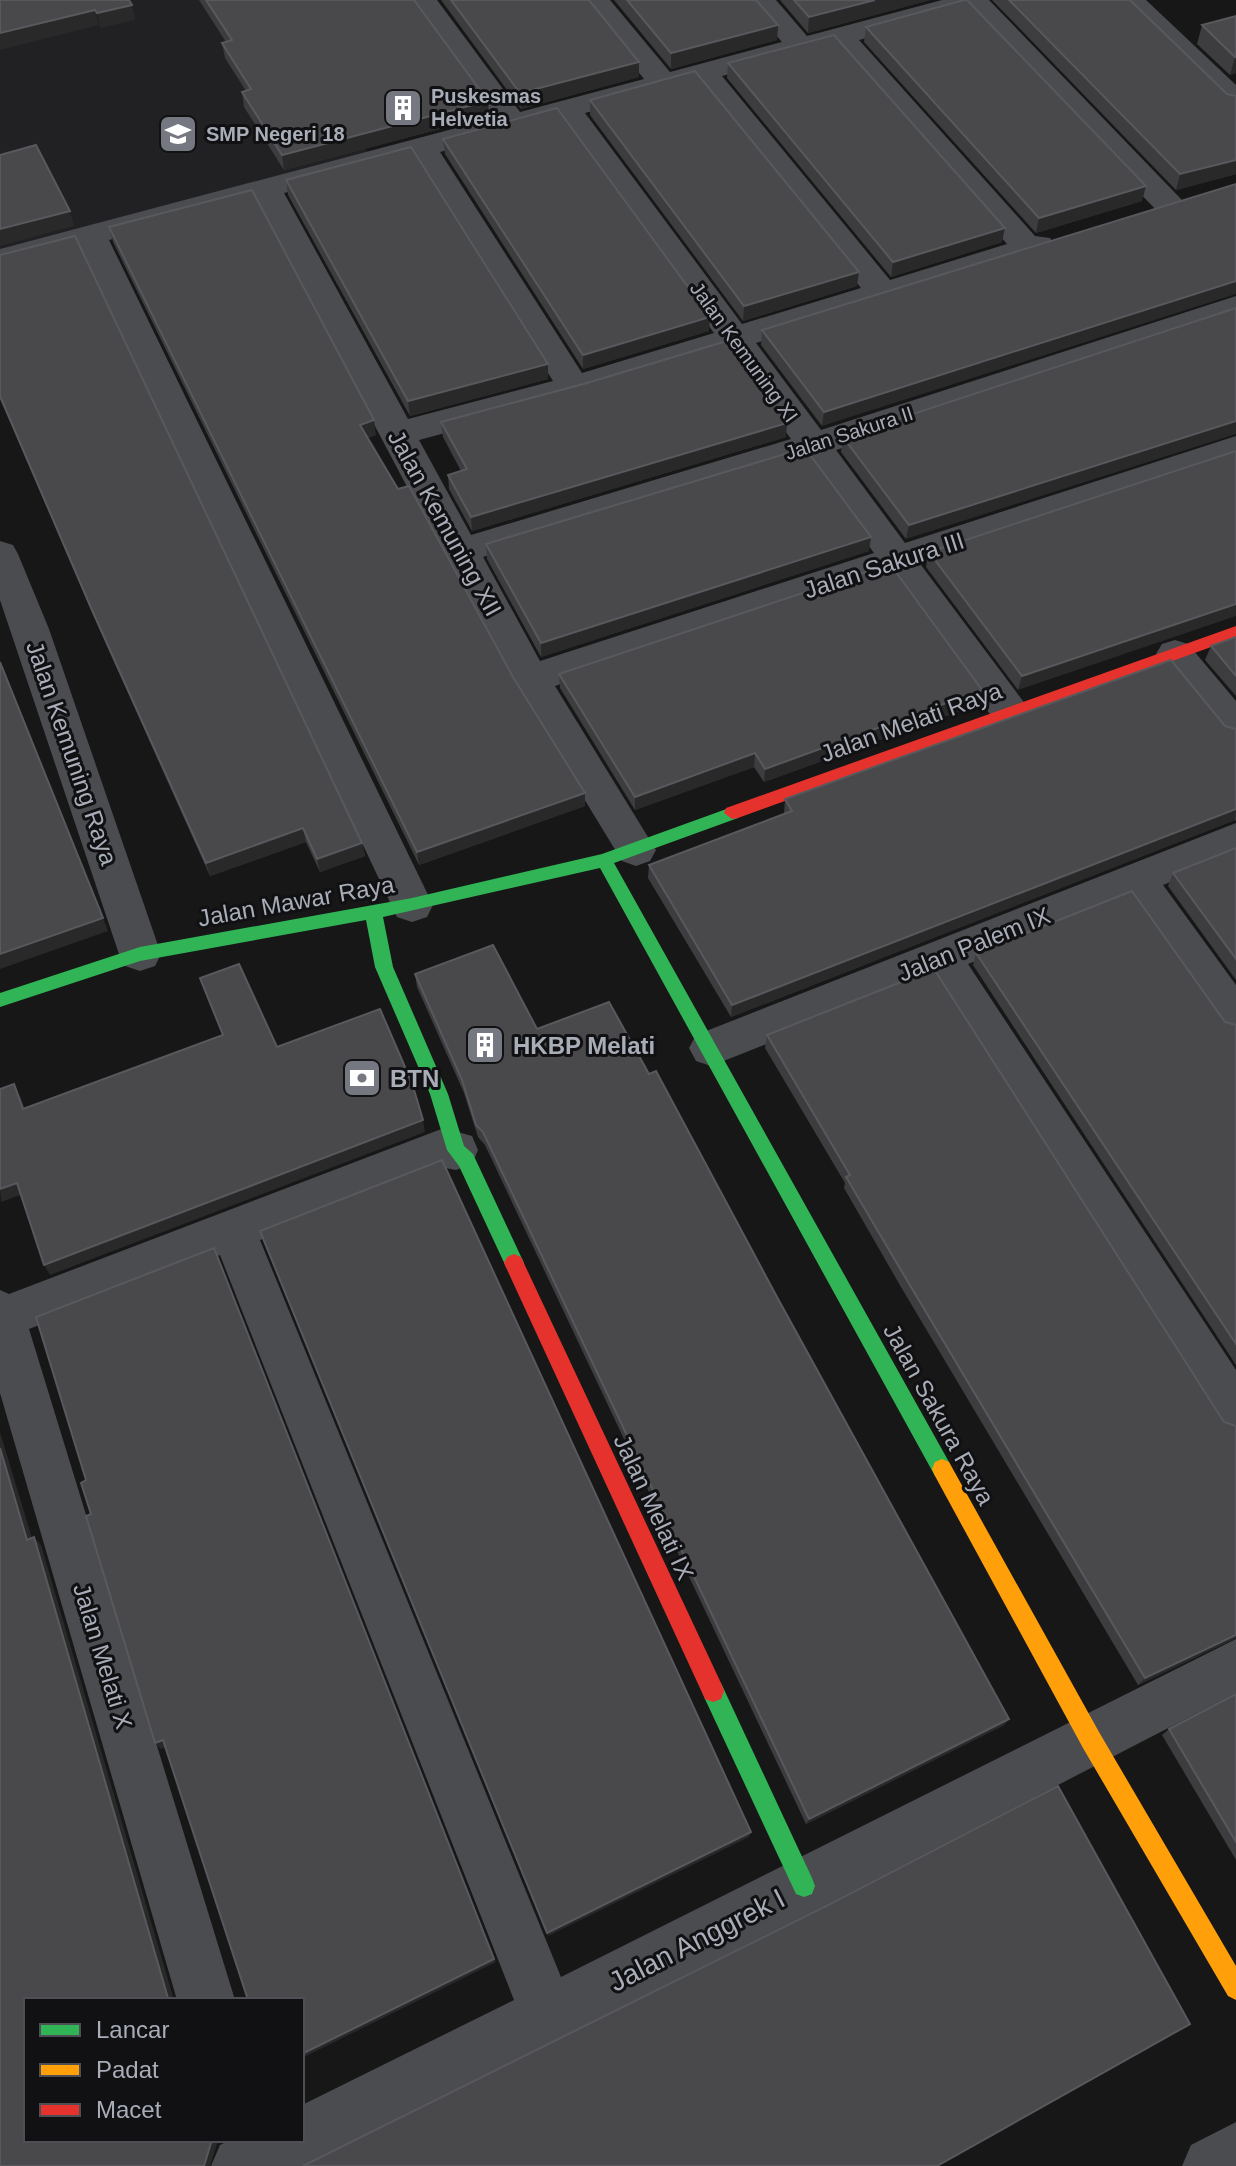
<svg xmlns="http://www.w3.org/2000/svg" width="1236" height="2166" viewBox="0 0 1236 2166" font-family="Helvetica,sans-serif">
  <rect width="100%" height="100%" fill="#171717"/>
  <path fill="#212123" d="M0,0H288L342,111L369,154L0,249Z"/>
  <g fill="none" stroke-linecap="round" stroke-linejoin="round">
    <g fill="#4b4c50" fill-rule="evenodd">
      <path d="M408,0H437L520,112L644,79L581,0H610L670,72L782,42L746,0H776L807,36L942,0H989L1181,199L1186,206L1181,213L1170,216L1159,213L965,11L859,40L1035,236L1050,238L1055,245L1050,252L1040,256L756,343L821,430L1236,296V318L836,450L905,543L1236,436V461L921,565L1023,701L1028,711L1023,721L1009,726L995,721L889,575L555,686L656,850L650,861L636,866L622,861L517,689L441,551L256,201L109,240L433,905L427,917L412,922L397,917L81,248L0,269V249L494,118ZM834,47L1007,244L890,280L722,76ZM696,83L861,288L742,324L585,113ZM559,120L714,333L582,373L440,152ZM414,159L553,381L408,419L284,193ZM727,352L791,439L471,535L419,440L586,395ZM805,459L874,553L540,661L483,557Z"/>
      <path d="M1115,0H1146L1236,85V110L1225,107Z"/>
      <path d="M0,541L13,545L18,554L49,629L161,954L155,966L140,971L125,966L119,954L0,600Z"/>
      <path d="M1175,640L1188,644L1236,701V743L1222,738L1162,664L1156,654L1162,644Z"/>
      <path d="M1236,823V856L1163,885L1236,985V1037L1221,1032L1128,900L968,964L1236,1370V1436L1219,1429L932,978L711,1066L696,1061L689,1048L696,1035Z"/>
      <path d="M444,1128L472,1136L478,1150L472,1164L456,1170L445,1168L260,1240L561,1977L1236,1639V1693L824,1906L305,2166H211L220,2145L230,2140H302V2105L514,2000L220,1255L29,1329L235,2000H177L0,1393V1290L9,1294Z"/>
      <path d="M1236,2122V2166H1182L1191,2145Z"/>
    </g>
    <g fill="#30b455" fill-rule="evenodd">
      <path d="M732,807L740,813L738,818L614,863L949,1462L952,1469L949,1476L942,1479L935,1476L600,868L383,917L393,967L448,1094L464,1146L473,1154L524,1263L521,1269L514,1272L507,1269L459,1166L447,1150L430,1094L375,967L366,920L140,961L0,1007V993L140,947L412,898L602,854Z"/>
      <path d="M713,1680L721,1683L812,1878L815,1886L812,1894L804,1897L796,1894L705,1699L702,1691L705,1683Z"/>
    </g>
    <path fill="#ff9f0a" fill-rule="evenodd" d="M942,1459L949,1462L1099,1732L1236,1966V2000L1228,1996L1083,1748L935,1476L932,1469L935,1462Z"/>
    <g fill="#e5322d" fill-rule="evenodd">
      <path d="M1236,626V638L738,818L732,819L724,813L726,808Z"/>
      <path d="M514,1254L521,1257L721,1683L724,1691L721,1699L713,1702L705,1699L504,1263L507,1257Z"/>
    </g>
  </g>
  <g fill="#3d3d3f">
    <path d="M199,0H414L488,101L489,116L284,170L244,107L242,92L246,91L225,58L222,43L226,42Z"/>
    <path d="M441,0H589L639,62V77L521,109Z"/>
    <path d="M614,0H756L778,25L777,40L671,69Z"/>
    <path d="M780,0H930L808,33Z"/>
    <path d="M992,0H1130L1227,94L1236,96V174L1176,190Z"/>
    <path d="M1236,16V73L1230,75L1197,44L1202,25Z"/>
    <path d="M866,27L1142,201L1036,233L864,42Z"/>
    <path d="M728,63L1002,242L891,277L727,78Z"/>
    <path d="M590,100L857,286L743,321L590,115Z"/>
    <path d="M443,139L709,331L583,369L445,154Z"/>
    <path d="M286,180L548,379L410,416L288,195Z"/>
    <path d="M1236,184L822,426L761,345L762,330Z"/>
    <path d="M109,227L376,435L367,438L585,793V806L419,865L113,242Z"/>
    <path d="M0,255L362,843L365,856L320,872L306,842L210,876L97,624L0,399Z"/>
    <path d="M1236,308L906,539L841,452L843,437Z"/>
    <path d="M441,422L786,437L472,531L449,489L448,475L461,471L443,437Z"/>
    <path d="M1236,451L1018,690L926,567L929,552Z"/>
    <path d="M486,544L869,551L541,657L487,559Z"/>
    <path d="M1236,637V696L1205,660L1211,646Z"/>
    <path d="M559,674L982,690L979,704L764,782L754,767L635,810L560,688Z"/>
    <path d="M1225,726L1236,729V821L1235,820L731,1017L648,878L649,865L784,814L785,799Z"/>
    <path d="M1236,848V980L1168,886L1173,873Z"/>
    <path d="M976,953L1236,1025V1365L973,965Z"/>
    <path d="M415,974L537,1029L649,1074L777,1297L1009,1719L1004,1725L806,1824L485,1145L478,1137L464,1093L417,987Z"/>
    <path d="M767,1035L1224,1422L1236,1638L1138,1685L901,1287L844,1188L845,1183L765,1048Z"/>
    <path d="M1236,1694V1860L1162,1735L1169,1729Z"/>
  </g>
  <g fill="#29292a">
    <path d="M875,0H930L808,33L809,17Z"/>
    <path d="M132,5L135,20L100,28L97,13Z"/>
    <path d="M95,10L99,25L0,50V33Z"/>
    <path d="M778,25L777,40L671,69V53Z"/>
    <path d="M1236,56V73L1230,75L1235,57Z"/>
    <path d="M639,62V77L521,109L520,93Z"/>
    <path d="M488,101L489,116L284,170L282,155Z"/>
    <path d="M1236,160V174L1176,190L1180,174Z"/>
    <path d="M1146,186L1142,201L1036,233L1039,218Z"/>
    <path d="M70,211L74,226L0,246V229Z"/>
    <path d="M1005,228L1002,242L891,277L893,262Z"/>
    <path d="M859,272L857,286L743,321L744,306Z"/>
    <path d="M1236,281V294L822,426L824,412Z"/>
    <path d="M710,317L709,331L583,369V355Z"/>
    <path d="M548,364V379L410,416L408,401Z"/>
    <path d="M374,420L376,435L362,439L360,425Z"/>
    <path d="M1236,421V434L906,539L909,525Z"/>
    <path d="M787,423L786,437L472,531L471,517Z"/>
    <path d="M871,537L869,551L541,657V643Z"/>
    <path d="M1236,604V616L1018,690L1022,676Z"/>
    <path d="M982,690L979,704L764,782L765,769Z"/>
    <path d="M755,753L754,767L635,810V797Z"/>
    <path d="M585,793V806L419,865L417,852Z"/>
    <path d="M1236,809L1235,820L731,1017L732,1005Z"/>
    <path d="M303,828L306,842L210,876L206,863Z"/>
    <path d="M362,843L365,856L320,872L317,859Z"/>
    <path d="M103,918L108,931L0,969V954Z"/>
    <path d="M14,1084L20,1096L30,1121L23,1109Z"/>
    <path d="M423,1120L425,1132L50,1275L44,1265Z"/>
    <path d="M17,1183L23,1194L1,1202L0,1189Z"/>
    <path d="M218,1259L496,1962L302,2058V2054Z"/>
    <path d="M0,1432L35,1548L27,1540L0,1448Z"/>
    <path d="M34,1537L41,1545L174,2000L168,1998Z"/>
    <path d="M1236,1635V1638L1138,1685L1145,1678Z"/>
    <path d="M1009,1719L1004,1725L806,1824L809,1819Z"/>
    <path d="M163,1740L169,1746L161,1749L155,1743Z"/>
    <path d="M751,1832L749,1837L548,1936L547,1933Z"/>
    <path d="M216,2140H224L217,2144L210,2166H204L211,2143Z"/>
  </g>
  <g fill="#49494c" stroke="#58595d" stroke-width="2">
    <path d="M0,0H129L132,5L97,13L95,10L0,33Z"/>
    <path d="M206,0H414L488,101L282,155L242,92L251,89L222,43L232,40Z"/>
    <path d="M451,0H589L639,62L520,93Z"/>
    <path d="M627,0H756L778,25L671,53Z"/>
    <path d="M794,0H875L809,17Z"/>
    <path d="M964,0H967L1146,186L1039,218L866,27Z"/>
    <path d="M1009,0H1130L1227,94L1236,96V160L1180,174Z"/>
    <path d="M1236,16V56L1235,57L1202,25Z"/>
    <path d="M834,35L1005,228L893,262L728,63Z"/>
    <path d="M695,71L859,272L744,306L590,100Z"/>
    <path d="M557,108L710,317L583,355L443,139Z"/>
    <path d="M36,145L70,211L0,229V155Z"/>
    <path d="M411,147L548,364L408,401L286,180Z"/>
    <path d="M1236,184V281L824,412L762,330Z"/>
    <path d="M252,190L374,420L360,425L398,489L409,486L513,677L585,793L417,852L109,227Z"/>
    <path d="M75,236L362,843L317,859L303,828L206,863L92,610L0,396V255Z"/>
    <path d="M1236,308V421L909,525L843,437Z"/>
    <path d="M727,341L787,423L471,517L448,475L467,469L441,422L587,383Z"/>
    <path d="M805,448L871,537L541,643L486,544Z"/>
    <path d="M1236,451V604L1022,676L929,552Z"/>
    <path d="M890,564L982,690L765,769L755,753L635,797L559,674Z"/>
    <path d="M1236,637V676L1211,646Z"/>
    <path d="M1171,660L1225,726L1236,729V809L732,1005L649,865L792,811L785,799Z"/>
    <path d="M0,662L103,918L0,954Z"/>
    <path d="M1236,848V959L1173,873Z"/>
    <path d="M1132,891L1225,1022L1236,1025V1344L976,953Z"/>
    <path d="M493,945L537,1029L609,1002L649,1074L656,1071L777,1297L1009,1719L809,1819L483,1132L476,1125L462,1080L415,974Z"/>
    <path d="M239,964L277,1047L380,1009L412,1083L423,1120L44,1265L17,1183L0,1189V1089L14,1084L23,1109L223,1035L200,978Z"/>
    <path d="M934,969L1224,1422L1236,1426V1635L1145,1678L905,1277L846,1177L850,1175L767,1035Z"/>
    <path d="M442,1160L751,1832L547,1933L260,1231Z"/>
    <path d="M214,1248L494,1959L302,2054V2000H248L163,1740L155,1743L86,1516L91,1514L81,1483L86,1480L36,1317Z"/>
    <path d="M0,1448L27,1540L34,1537L168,1998L176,2000H26V2140H216L211,2143L204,2166H0Z"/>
    <path d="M1236,1694V1842L1169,1729Z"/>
    <path d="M1058,1786L1190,2024L937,2166H303L828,1905Z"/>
  </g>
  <defs>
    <g id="building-square" transform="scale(2)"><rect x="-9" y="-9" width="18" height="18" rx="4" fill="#757880" stroke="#111113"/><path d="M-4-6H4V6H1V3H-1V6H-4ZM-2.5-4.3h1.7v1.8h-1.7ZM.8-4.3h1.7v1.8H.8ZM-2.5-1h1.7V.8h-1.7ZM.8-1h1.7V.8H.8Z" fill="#fff"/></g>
    <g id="school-square" transform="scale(2)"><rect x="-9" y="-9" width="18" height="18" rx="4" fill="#757880" stroke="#111113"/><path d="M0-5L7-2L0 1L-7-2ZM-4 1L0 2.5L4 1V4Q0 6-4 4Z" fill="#fff"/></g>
    <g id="bank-square" transform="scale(2)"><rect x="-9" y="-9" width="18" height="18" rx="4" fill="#757880" stroke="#111113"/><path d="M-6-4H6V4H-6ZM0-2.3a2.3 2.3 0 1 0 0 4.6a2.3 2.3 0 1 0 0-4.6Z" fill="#fff"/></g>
  </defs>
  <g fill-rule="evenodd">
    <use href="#building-square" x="403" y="108"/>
    <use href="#school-square" x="178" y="134"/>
    <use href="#building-square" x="485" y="1045"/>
    <use href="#bank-square" x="362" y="1078"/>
  </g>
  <g text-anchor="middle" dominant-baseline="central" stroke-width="6" stroke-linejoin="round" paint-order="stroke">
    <g font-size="20" font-weight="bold" fill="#a8adb8" stroke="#111113" text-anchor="start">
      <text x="431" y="96">Puskesmas<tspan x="431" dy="23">Helvetia</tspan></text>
      <text x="206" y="134">SMP Negeri 18</text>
    </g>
    <g font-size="20" fill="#a8adb8" stroke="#111113">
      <text transform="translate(744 352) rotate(54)">Jalan Kemuning XI</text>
      <text transform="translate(849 433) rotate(-18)">Jalan Sakura II</text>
    </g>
    <g font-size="24" fill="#a8adb8" stroke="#111113">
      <text transform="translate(445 523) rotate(61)">Jalan Kemuning XII</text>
      <text transform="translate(884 565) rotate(-18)">Jalan Sakura III</text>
      <text transform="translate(911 722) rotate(-20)">Jalan Melati Raya</text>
      <text transform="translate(72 753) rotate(71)">Jalan Kemuning Raya</text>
      <text transform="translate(296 901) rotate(-10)">Jalan Mawar Raya</text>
      <text transform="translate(974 944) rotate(-22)">Jalan Palem IX</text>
      <text transform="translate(939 1414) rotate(61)">Jalan Sakura Raya</text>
      <text transform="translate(654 1507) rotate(65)">Jalan Melati IX</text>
      <text transform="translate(103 1656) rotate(73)">Jalan Melati X</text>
    </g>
    <g font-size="24" font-weight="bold" fill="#a8adb8" stroke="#111113" text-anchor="start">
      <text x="513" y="1045">HKBP Melati</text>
      <text x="390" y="1078">BTN</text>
    </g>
    <g font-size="28" fill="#a8adb8" stroke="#111113">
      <text transform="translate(697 1940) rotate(-27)">Jalan Anggrek I</text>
    </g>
  </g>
  <rect x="24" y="1998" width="280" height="144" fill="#111113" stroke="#4d4f55" stroke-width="2"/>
  <rect x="40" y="2024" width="40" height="12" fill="#30b455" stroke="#4d4f55" stroke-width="2"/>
  <text x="96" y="2038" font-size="24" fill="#a8adb8">Lancar</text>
  <rect x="40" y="2064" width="40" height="12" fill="#ff9f0a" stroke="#4d4f55" stroke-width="2"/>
  <text x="96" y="2078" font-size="24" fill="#a8adb8">Padat</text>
  <rect x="40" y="2104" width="40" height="12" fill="#e5322d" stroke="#4d4f55" stroke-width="2"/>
  <text x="96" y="2118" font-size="24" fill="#a8adb8">Macet</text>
</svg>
